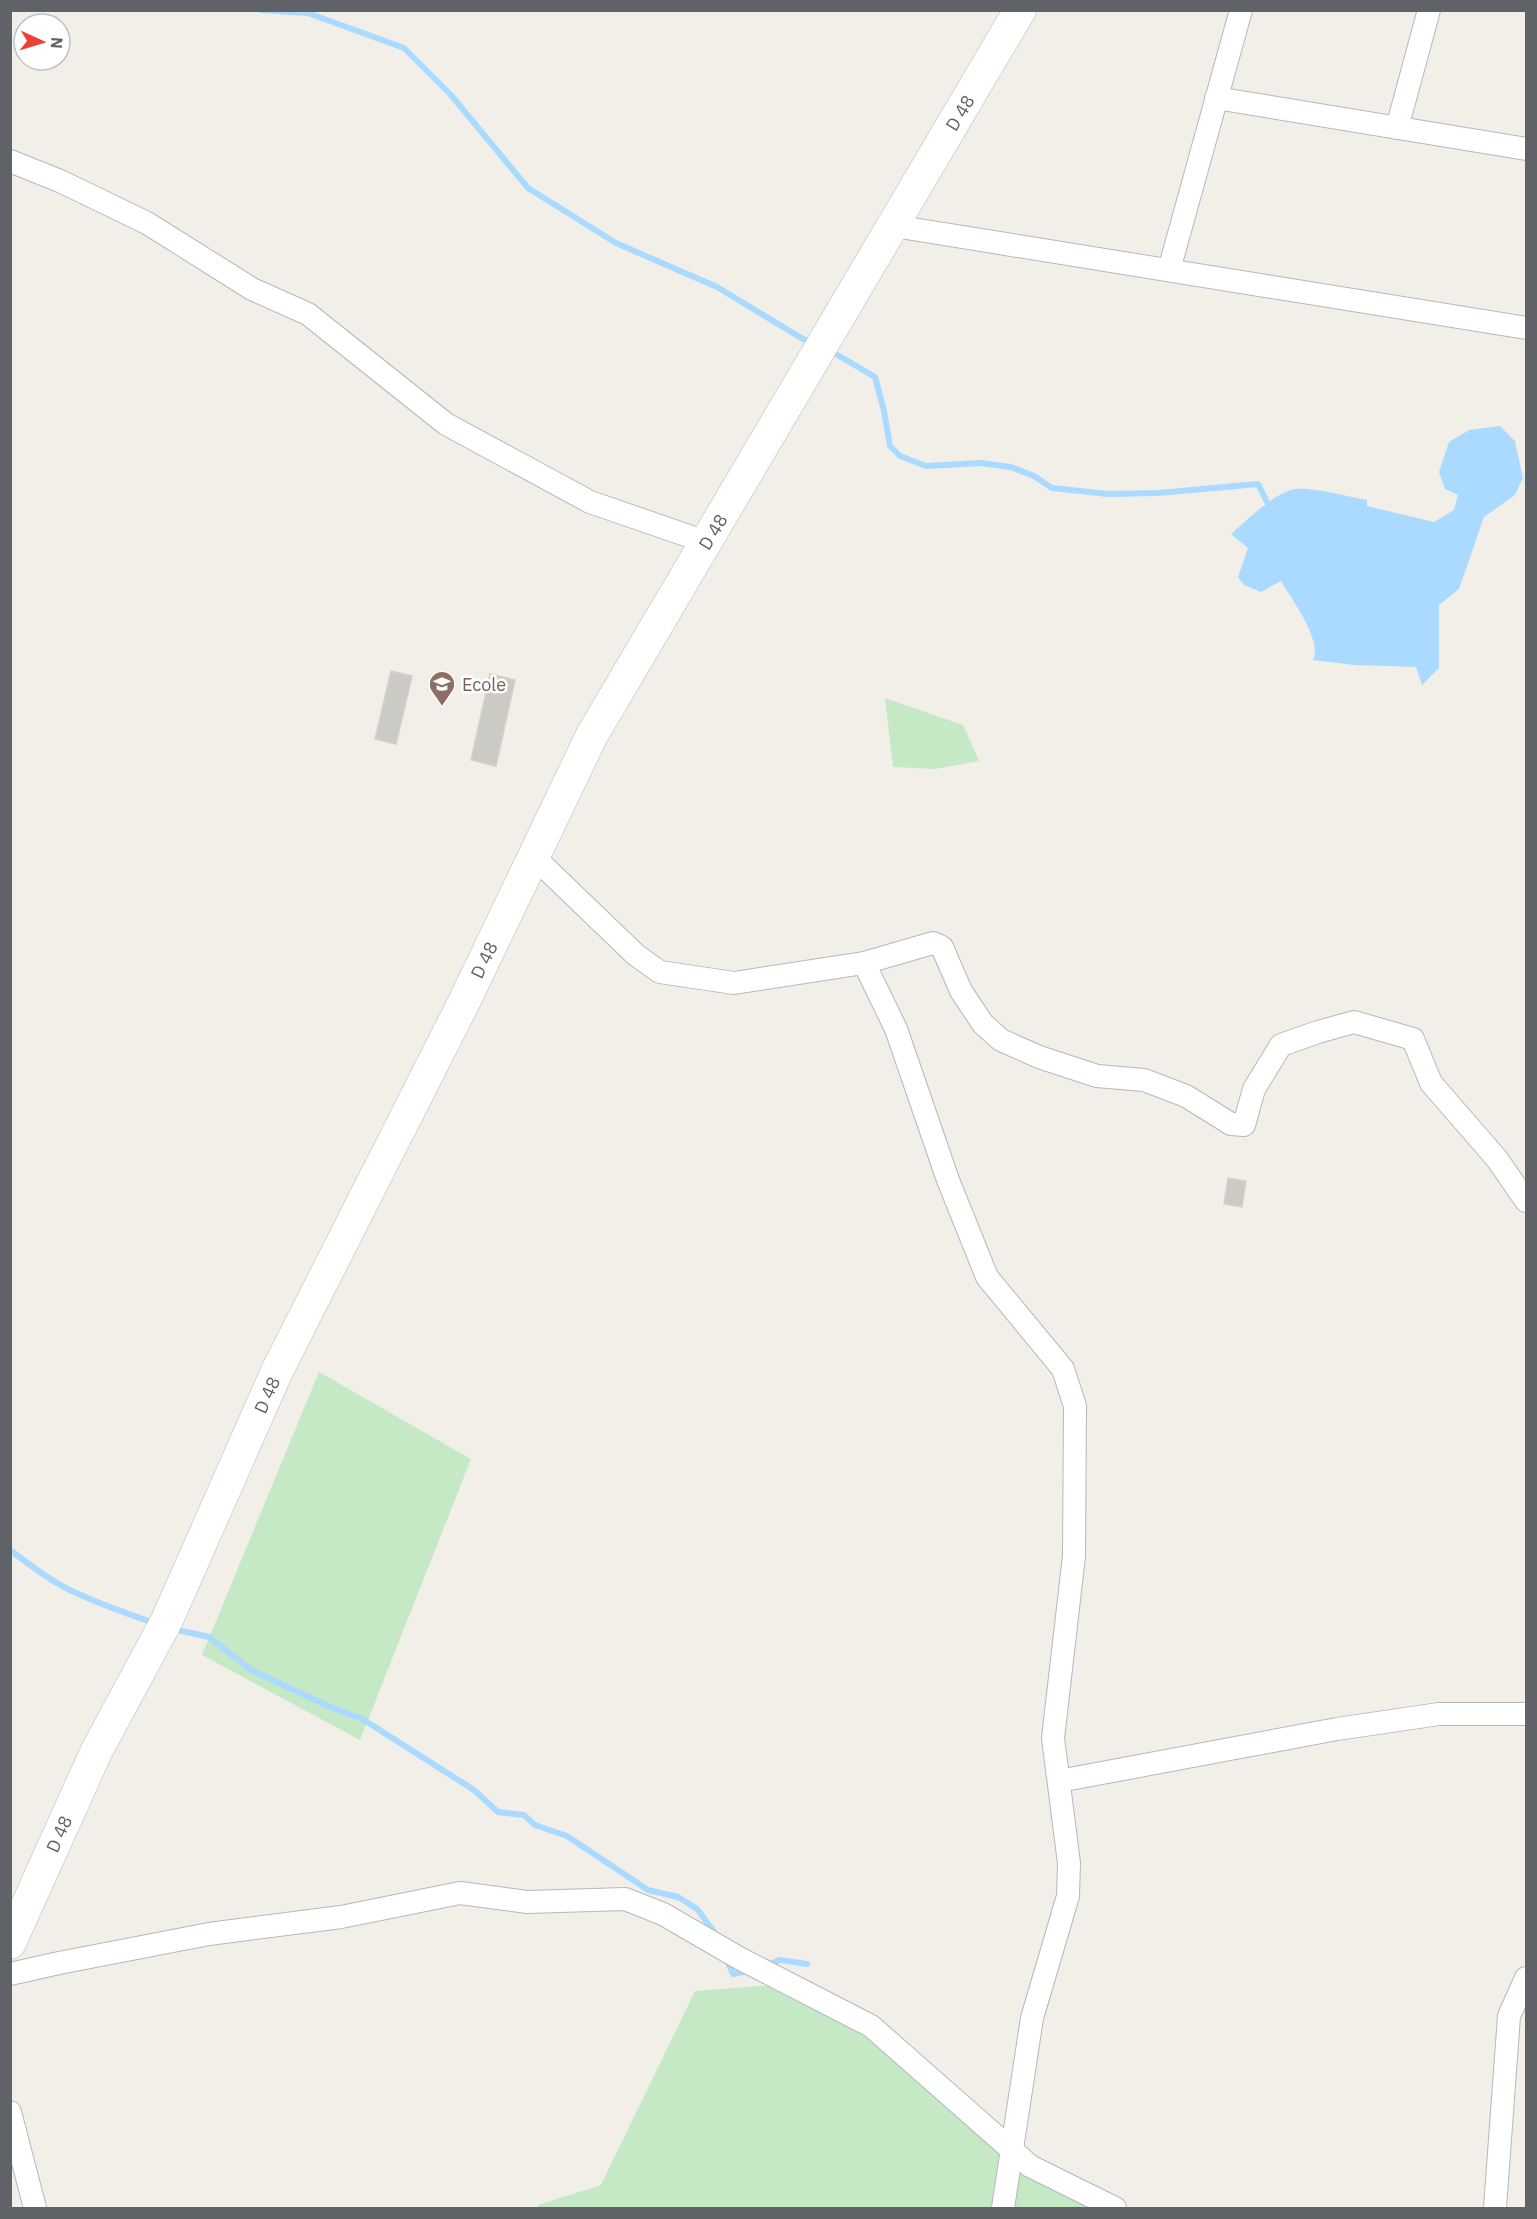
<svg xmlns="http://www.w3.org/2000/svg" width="1537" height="2219" viewBox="0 0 1537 2219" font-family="'IBM Plex Sans',sans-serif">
  <rect width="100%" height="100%" fill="#f1efe8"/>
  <g fill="#c5e8c5">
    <path d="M885,698L963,725L979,761L935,769L893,767Z"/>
    <path d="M319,1372L471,1459L360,1740L202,1655Z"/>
    <path d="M789,1984L871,2026L1030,2166L1115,2208H539L538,2205L601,2185L695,1991Z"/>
  </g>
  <path fill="#aadaff" d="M1500,426L1515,441L1523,478L1515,495L1484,517L1459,589L1439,605V668L1422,685L1416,667L1354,665L1313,660C1323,641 1291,598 1281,581L1261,592L1244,585L1238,577L1248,548L1231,534C1246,521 1276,491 1296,489C1312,487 1350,497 1367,500V506L1434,522L1454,510L1458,495L1445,489L1439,472L1449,442L1469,430Z"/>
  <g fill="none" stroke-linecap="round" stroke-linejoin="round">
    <g stroke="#aadaff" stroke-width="6">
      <path d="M261,10L308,13L404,48L451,95L528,188L616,243L717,287L803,339L814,343"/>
      <path d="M829,350L875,377L884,411L890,446L900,456L926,466L980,463L1011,467L1034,476L1052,488L1108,494L1158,493L1258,484L1267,502"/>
      <path d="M10,1550C29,1564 47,1579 68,1589C96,1603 125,1613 154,1623"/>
      <path d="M173,1629L209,1637L251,1670L328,1706L364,1720L474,1790L498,1812L524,1815L535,1825L567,1836L648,1890L678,1897L697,1909L718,1937"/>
      <path d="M727,1960L733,1974L749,1971"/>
      <path d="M767,1965L780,1960L807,1964"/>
    </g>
  </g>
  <g fill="#cccac5" stroke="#d6d1c6" stroke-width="1.5">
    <path d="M391,671L412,676L396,744L375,739Z"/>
    <path d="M490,674L515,680L496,766L471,760Z"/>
    <path d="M1228,1178L1246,1181L1242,1207L1224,1204Z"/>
  </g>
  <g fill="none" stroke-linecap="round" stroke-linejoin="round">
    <g stroke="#b5b8bc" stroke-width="24">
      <g id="street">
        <path d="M1216,98L1526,149"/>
        <path d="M1397,128L1429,10"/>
        <path d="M10,161L60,181L147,223L252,289L308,314L446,424L590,502L706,542"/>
        <path d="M894,226L1526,328"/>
        <path d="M1169,270L1241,10"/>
        <path d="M534,857L636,955L660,972L734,983L864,963L933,943L942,947L961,991L983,1024L1001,1040L1039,1057L1097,1076L1144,1080L1186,1096L1231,1124L1244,1125L1254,1089L1281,1045L1318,1032L1354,1022L1413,1039L1431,1083L1497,1159L1526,1201"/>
        <path d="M864,963L896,1029L948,1180L987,1277L1063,1369L1075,1406L1074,1556L1053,1738L1069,1863L1068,1896L1032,2018L1003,2208"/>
        <path d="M1059,1781L1337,1729L1439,1714H1526"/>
        <path d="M10,1974L59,1963L209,1934L341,1917L460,1893L527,1902L625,1899L663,1914L739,1958L871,2026L1030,2166L1115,2208"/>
        <path d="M10,2112L35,2208"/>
        <path d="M1495,2208L1509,2016L1526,1978"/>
      </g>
    </g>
    <g stroke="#b6babf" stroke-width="33">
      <path id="secondary" d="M10,1943L96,1752L167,1620L277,1371L464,1002L592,735L1020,10"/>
    </g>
    <use href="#street" stroke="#fff" stroke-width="22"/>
    <use href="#secondary" stroke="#fff" stroke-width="32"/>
  </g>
  <defs>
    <g id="school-pin" transform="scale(1.35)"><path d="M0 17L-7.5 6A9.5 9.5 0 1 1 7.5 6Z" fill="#8d6e63" stroke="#fff"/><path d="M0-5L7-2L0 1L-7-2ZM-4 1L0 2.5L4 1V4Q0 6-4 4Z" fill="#fff"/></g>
  </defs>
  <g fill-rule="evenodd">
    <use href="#school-pin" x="442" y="684"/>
  </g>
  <g text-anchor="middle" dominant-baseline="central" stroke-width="5" stroke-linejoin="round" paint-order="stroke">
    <g font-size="18" fill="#5f6368" stroke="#fff">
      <text transform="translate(960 113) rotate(-59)">D 48</text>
      <text transform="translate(713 532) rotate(-59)">D 48</text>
      <text transform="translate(484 960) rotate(-64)">D 48</text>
      <text transform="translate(267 1395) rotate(-66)">D 48</text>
      <text transform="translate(59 1834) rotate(-66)">D 48</text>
    </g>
    <g font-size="18" fill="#785e54" stroke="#fff" text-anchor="start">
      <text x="462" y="684">Ecole</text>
    </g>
  </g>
  <rect width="1537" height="2219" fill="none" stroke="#5f6368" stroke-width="24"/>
  <g transform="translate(42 42) rotate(94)"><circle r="28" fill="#ffffff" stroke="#bfc1c3" stroke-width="1.5"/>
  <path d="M0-4.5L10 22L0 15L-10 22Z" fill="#ea4335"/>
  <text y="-9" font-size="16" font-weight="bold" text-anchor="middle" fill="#5f6368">N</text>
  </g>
</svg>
